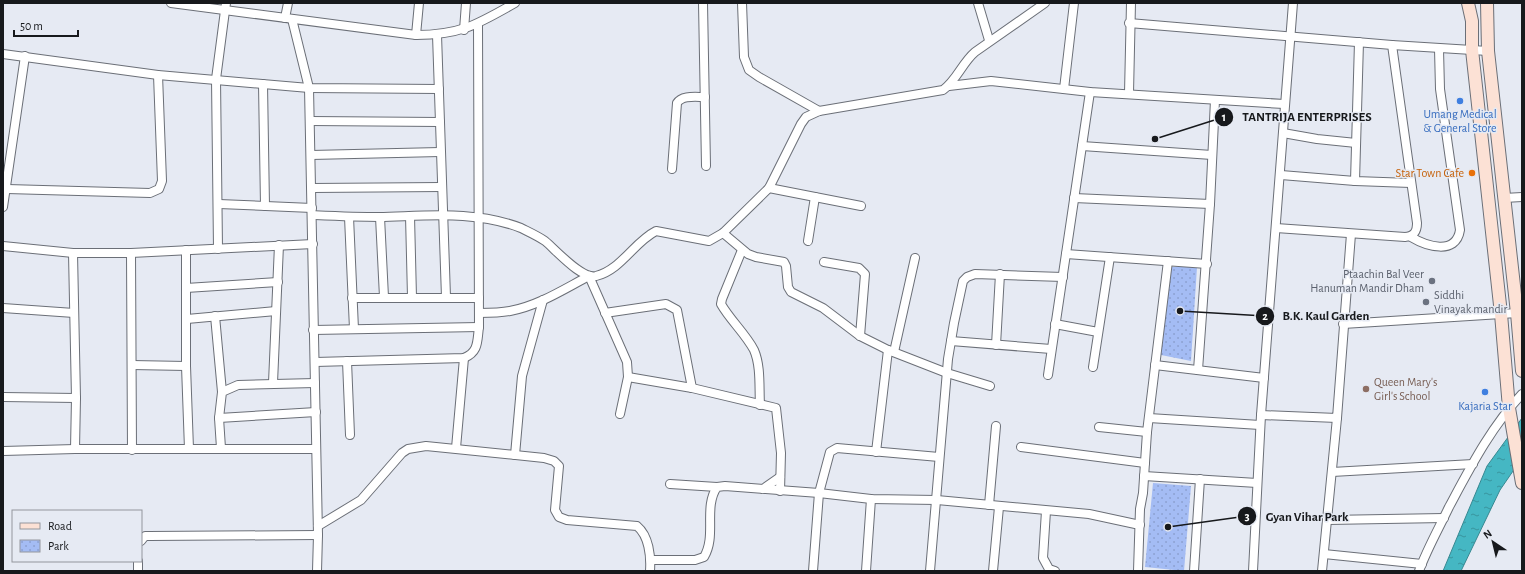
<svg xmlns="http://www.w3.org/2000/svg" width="1525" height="574" viewBox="0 0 1525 574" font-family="'Alegreya Sans',sans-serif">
  <defs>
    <pattern id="park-dots" width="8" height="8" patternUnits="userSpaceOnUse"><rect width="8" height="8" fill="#a4bcf4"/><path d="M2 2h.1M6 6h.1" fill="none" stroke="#8ca1d1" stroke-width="1.8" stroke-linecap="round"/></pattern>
    <pattern id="water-ripples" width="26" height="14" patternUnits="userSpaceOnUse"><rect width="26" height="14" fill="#45b7c3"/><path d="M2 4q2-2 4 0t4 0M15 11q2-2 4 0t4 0" fill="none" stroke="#39949e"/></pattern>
  </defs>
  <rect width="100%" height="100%" fill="#e6eaf3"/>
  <g fill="url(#park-dots)">
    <path d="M1171,267H1197L1191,361L1161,355Z"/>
    <path d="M1153,483L1191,486L1184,571L1145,567Z"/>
  </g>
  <path fill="url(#water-ripples)" stroke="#378891" d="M1522,418V458L1500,490L1461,571H1443L1487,466Z"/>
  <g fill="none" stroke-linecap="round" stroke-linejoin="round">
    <g stroke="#6b6f77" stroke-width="10">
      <g id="street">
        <path d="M171,3L416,35C461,35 478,24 515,3"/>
        <path d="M703,3L706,166"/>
        <path d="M742,3L744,57L749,70L759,77L819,111"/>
        <path d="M978,3L989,40"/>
        <path d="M285,18L288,3"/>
        <path d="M292,19L309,88L318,535L317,571"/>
        <path d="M1129,23L1392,45L1417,223C1417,232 1414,236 1405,237L1276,228"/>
        <path d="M464,30L466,3"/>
        <path d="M416,35L419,3"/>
        <path d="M437,35L446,297"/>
        <path d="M1392,45L1488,51"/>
        <path d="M3,54L158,75L309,88L439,89"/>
        <path d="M263,84L265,206"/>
        <path d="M949,86L991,81L1090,92L1284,104"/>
        <path d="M1064,89L1074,3"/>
        <path d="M1129,93L1131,3"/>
        <path d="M310,121L440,122"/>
        <path d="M1283,133L1317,139L1356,143"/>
        <path d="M1082,146L1212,155"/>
        <path d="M311,155L440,152"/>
        <path d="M672,169L677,103C682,95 695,97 705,97"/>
        <path d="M1281,175L1355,181L1411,183"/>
        <path d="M1355,181L1359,42"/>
        <path d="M312,188L442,187"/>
        <path d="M769,188L861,206"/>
        <path d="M7,189L150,193L159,189L162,181L158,75"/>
        <path d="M1074,198L1210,204"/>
        <path d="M1504,198L1522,197"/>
        <path d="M219,204L312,208"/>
        <path d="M3,207L25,56"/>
        <path d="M312,215C335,216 357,217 379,217C427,216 475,210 521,228C529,232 538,236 545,241C556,250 582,280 596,276C621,270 634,242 656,231L709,241L723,233L769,188L801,124L806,117L819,111L943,90C957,80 962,63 975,52L1045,3"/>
        <path d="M410,216L412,297"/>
        <path d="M349,217L354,329"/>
        <path d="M380,217L384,297"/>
        <path d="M723,233L748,254L756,257L784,262L786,266L788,287L791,292L823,308L860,336L888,350L947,373L990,386"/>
        <path d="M1411,237C1426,246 1456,256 1460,230L1440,89L1439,49"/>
        <path d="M808,241L815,197"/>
        <path d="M3,246L73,253H131L313,244"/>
        <path d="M218,249L216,79L226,3"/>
        <path d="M186,250V366L189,449"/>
        <path d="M742,250L722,299L721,304C730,320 745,333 754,350C761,366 759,387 760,405"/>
        <path d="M73,253L76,398L75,449"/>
        <path d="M131,253L132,450"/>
        <path d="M1066,254L1207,264"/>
        <path d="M824,262L859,268L865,274L860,336"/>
        <path d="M186,288L278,282"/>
        <path d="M352,298H479"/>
        <path d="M3,308L74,313"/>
        <path d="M479,313C489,313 500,313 510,311C538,306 564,289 589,276L627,362L628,377L620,414"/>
        <path d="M605,313L666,304L677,310L692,388"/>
        <path d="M215,316L222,392"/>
        <path d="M187,319L276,311"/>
        <path d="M1055,324L1098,332"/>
        <path d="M1343,324L1517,313"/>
        <path d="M313,330L479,327"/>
        <path d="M951,341L1051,349"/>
        <path d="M996,345L1000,274"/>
        <path d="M894,352L915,258"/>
        <path d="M347,361L350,435"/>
        <path d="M315,362L464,358C479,352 477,341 479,327L478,24"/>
        <path d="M132,365L186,366"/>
        <path d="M1155,365L1264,378"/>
        <path d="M1093,367L1110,257"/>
        <path d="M1198,370L1210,204L1215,100"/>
        <path d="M1048,375L1090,92"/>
        <path d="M628,377L692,388L776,408L781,453L780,491"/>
        <path d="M273,383L279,245"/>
        <path d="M3,397L76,398"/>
        <path d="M1261,415L1337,418L1351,234"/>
        <path d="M219,418L316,412"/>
        <path d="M1149,418L1260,425"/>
        <path d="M1099,427L1147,432"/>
        <path d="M1021,447L1145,463"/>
        <path d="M221,448L219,418L222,392L238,385L315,383"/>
        <path d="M456,448L464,358"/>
        <path d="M3,451L75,449H316"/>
        <path d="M876,452L888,350"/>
        <path d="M515,455L522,376L543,300"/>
        <path d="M1332,472L1473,464"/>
        <path d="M1144,476L1257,483"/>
        <path d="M670,484L717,487"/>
        <path d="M763,489L780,477"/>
        <path d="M989,505L996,426"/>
        <path d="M1046,511L1043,558L1049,569L1055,571"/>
        <path d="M1327,520L1444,518"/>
        <path d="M318,526L361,500L402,453L408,449L426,446L544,458L554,461L559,466L555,510L559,517L567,520L637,526C649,536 651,556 650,571"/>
        <path d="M141,541L145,536H149L318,535"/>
        <path d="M1324,554L1422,564"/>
        <path d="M651,560H695L704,557C717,535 703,508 717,487L725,486L819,493L871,499L937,500L1089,514L1140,525"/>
        <path d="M138,571V561"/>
        <path d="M813,571L819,493L830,452L837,448L939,457"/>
        <path d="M866,571L871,499"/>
        <path d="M930,571L948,359L954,323L963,281L967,277L975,274L1063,277"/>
        <path d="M993,571L999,507"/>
        <path d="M1138,571L1140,509L1143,493L1147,432L1168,261"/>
        <path d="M1194,571L1200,479"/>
        <path d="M1253,571L1261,415L1293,3"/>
        <path d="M1322,571L1337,418"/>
        <path d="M1419,571C1427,549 1439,528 1449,507C1470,468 1491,427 1522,394"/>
      </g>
    </g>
    <g stroke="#6b6f77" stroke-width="14">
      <g id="secondary">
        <path d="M1468,3L1472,21V50L1501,314L1509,408L1522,483"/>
        <path d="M1487,3L1488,51L1517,313L1522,371"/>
      </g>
    </g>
    <use href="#street" stroke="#fff" stroke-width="8"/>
    <use href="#secondary" stroke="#fce1d5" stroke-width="12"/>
  </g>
  <g fill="#3f7fe0" stroke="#e6eaf3" stroke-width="1.5">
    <circle cx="1460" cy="101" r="4"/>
    <circle cx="1485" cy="392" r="4"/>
  </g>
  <circle fill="#e8710a" stroke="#e6eaf3" stroke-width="1.5" cx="1472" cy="173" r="4"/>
  <g fill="#6b7280" stroke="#e6eaf3" stroke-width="1.5">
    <circle cx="1432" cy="281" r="4"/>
    <circle cx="1426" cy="302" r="4"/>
  </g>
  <circle fill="#8d6e63" stroke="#e6eaf3" stroke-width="1.5" cx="1366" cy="389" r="4"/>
  <g text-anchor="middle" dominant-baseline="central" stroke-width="3" stroke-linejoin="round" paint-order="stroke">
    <g font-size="12" fill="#366cbe" stroke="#e6eaf3">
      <text x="1460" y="114">Umang Medical<tspan x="1460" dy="14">&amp; General Store</tspan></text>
      <text x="1485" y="406">Kajaria Star</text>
    </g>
    <g font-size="12" fill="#c56008" stroke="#e6eaf3" text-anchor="end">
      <text x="1464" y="173">Star Town Cafe</text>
    </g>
    <g font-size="12" fill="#5b616d" stroke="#e6eaf3" text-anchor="end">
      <text x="1424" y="274">Ptaachin Bal Veer<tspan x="1424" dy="14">Hanuman Mandir Dham</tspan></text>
      <text x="1434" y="295" text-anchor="start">Siddhi<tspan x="1434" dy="14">Vinayak mandir</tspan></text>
    </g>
    <g font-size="12" fill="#785e54" stroke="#e6eaf3" text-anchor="start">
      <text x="1374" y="382">Queen Mary's<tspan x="1374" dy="14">Girl's School</tspan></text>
    </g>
  </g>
  <path fill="none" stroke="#17191c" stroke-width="1.5" d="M1155 139L1224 117M1180 311L1265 316M1168 527L1247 516"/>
  <g fill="#17191c" stroke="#e6eaf3" stroke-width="1.5">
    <circle cx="1155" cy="139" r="4"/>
    <circle cx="1180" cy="311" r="4"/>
    <circle cx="1168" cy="527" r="4"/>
    <circle cx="1224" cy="117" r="10"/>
    <circle cx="1265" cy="316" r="10"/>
    <circle cx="1247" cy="516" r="10"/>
  </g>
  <g font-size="12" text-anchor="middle" font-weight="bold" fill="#fff">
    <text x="1224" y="121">1</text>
    <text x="1265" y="320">2</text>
    <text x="1247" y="520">3</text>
  </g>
  <g font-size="13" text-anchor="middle" font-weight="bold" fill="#17191c" stroke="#e6eaf3" stroke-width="3" stroke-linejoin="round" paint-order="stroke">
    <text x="1307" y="121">TANTRIJA ENTERPRISES</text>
    <text x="1326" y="320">B.K. Kaul Garden</text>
    <text x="1307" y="521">Gyan Vihar Park</text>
  </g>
  <rect width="1525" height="574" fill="none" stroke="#17191c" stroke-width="8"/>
  <rect x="12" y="510" width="130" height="52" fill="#e6eaf3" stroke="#93969d"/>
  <rect x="20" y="523" width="20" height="6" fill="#fce1d5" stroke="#93969d"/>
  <text x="48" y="530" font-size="12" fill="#17191c">Road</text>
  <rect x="20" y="540" width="20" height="12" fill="url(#park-dots)" stroke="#93969d"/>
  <text x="48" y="550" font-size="12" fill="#17191c">Park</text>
  <g transform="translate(1493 542) rotate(325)" stroke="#e6eaf3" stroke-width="3" paint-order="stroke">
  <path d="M0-3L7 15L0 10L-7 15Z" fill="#17191c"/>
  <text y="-6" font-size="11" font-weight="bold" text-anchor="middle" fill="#17191c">N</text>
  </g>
  <path d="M14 30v6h64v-6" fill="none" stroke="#17191c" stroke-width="2"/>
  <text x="20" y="30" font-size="12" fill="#17191c" stroke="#e6eaf3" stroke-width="3" paint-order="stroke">50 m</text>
</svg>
